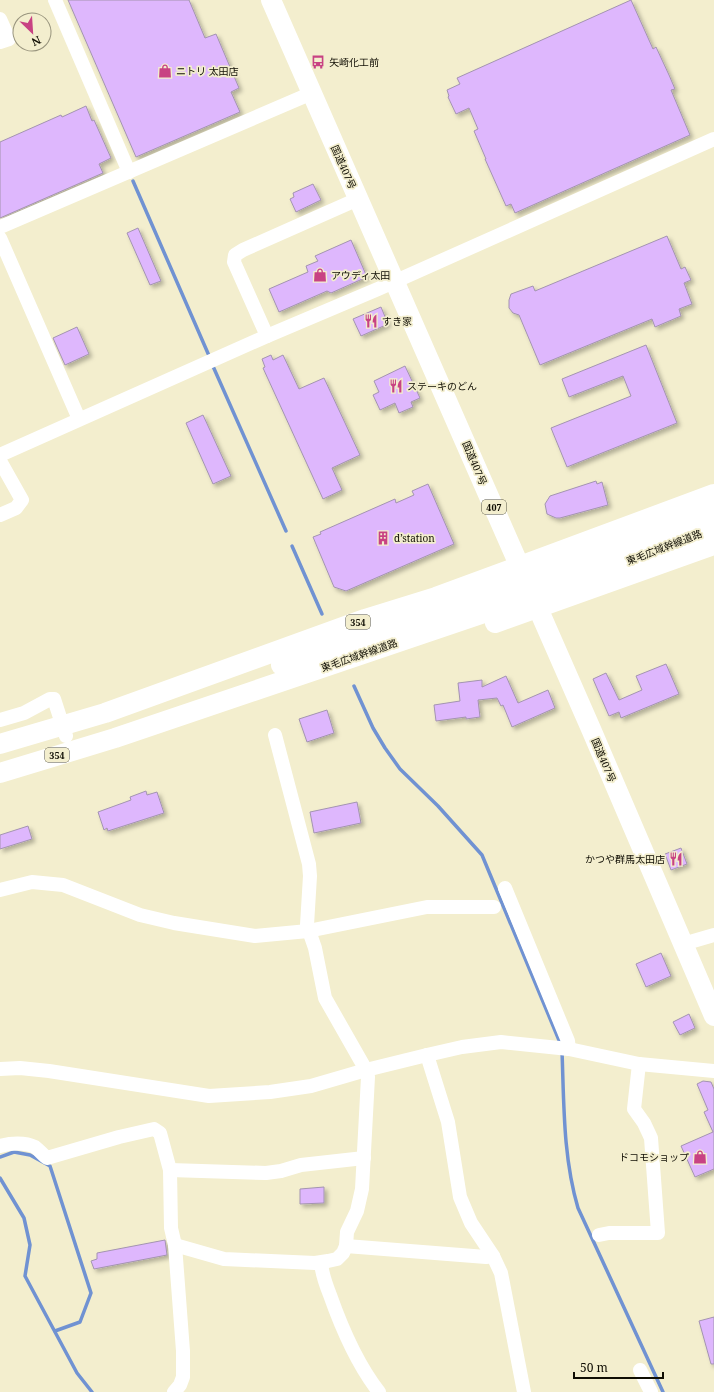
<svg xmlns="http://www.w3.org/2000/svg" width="714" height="1392" viewBox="0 0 714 1392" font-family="'Noto Serif','Noto Sans JP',serif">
  <defs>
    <filter id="shadow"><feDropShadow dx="3" dy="3" stdDeviation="2" flood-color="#0004"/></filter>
  </defs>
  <rect width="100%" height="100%" fill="#f3eece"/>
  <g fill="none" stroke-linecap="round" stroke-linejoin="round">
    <g stroke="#7092d2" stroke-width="3.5">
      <path d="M133,181L210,358"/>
      <path d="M212,364L286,531"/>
      <path d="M292,546L322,614"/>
      <path d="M354,686L373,728L385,748L400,769L438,806L482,855L561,1045"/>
      <path d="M562,1051C564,1104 563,1157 578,1208L663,1392"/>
      <path d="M0,1157L14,1152L30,1155L50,1166L91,1293L80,1322L55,1331"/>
      <path d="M0,1178L24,1218L30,1245L25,1276L77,1373L92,1392"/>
    </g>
  </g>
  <g fill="#deb7fd" stroke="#a394b0" filter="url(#shadow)">
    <path d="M68,0H189L205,38L216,34L239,88L231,92L240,112L136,157Z"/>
    <path d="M631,0L653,49L656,47L669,75L675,89L671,90L690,135L515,213L511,204L506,206L485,159H486L474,131L478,129L469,108L456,114L448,97L449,96L447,90L460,84L457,78Z"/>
    <path d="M86,106L92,121L94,120L111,158L99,164L103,173L0,218V142L61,115L62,117Z"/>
    <path d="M313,184L321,200L296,212L290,199L294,197L293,193Z"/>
    <path d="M138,228L161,281L150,285L127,233Z"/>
    <path d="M667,236L681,269L685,267L691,280L684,283L692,304L679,309L681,316L655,327L652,319L540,365L519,315L513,313L509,308V300L511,294L533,286L535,291Z"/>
    <path d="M351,240L367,277L331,293L327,291L279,312L269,289L308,272L306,266L318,261L315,256Z"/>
    <path d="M381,307L388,324L361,336L353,319Z"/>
    <path d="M77,327L89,354L65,365L53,338Z"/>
    <path d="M646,345L677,423L567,467L551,428L631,396L623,376L569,397L562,379Z"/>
    <path d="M271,355L273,360L283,355L299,389L324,378L360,455L332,468L342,490L323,499L263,368L265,367L262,359Z"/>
    <path d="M405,366L420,398L411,402L413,407L399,413L395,403L380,410L373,395L379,392L374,381Z"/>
    <path d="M203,415L231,476L213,484L186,423Z"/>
    <path d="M596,481L597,484L602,482L608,505L560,518H556L547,514L545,504L550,496Z"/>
    <path d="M428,484L454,544L346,591L334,587L313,537L321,534L320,532L395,499L396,503L414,495L412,491Z"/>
    <path d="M666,664L679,694L621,718L619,712L609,716L593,679L606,673L619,700L642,690L636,676Z"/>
    <path d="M506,676L518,703L548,690L555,708L512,727L503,705L501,706L497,698L478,700L480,717L466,719V717L436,721L434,705L460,701L458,683L482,680V687Z"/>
    <path d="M327,710L334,733L307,742L299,719Z"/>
    <path d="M146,791L147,795L157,792L164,813L108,831L107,828L104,830L98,812L131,800L130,797Z"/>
    <path d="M357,802L361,823L314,833L310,812Z"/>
    <path d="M28,826L32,839L0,849V835Z"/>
    <path d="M681,848L687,864L671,870L665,854Z"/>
    <path d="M661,953L671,976L646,987L636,964Z"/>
    <path d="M689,1014L695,1028L680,1035L673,1022Z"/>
    <path d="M703,1081L711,1082L714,1089V1169L695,1177L681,1146L713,1132L704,1112L708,1110L697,1084Z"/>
    <path d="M324,1187V1203L300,1204V1189Z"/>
    <path d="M165,1240L167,1255L94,1269L91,1261L97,1259V1253Z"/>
    <path d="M714,1317V1364H711L699,1321Z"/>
  </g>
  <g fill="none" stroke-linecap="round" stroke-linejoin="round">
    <g stroke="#fff" stroke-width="14">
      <path d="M55,0L129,172"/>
      <path d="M0,19L9,39L0,42"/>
      <path d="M0,227L312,93"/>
      <path d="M0,238L79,419"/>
      <path d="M267,336L234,262L235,255L243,250L358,199"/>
      <path d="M0,455L267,336L378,289L714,139"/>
      <path d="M0,461L22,500L16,508L0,515"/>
      <path d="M0,720L24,713L50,699H54L66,736"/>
      <path d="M505,888L568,1041L569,1049"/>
      <path d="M0,890L32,882L63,885L140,915L174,923L255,936L308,931L427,907H494"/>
      <path d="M683,944L714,935"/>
      <path d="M427,1055L448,1122L460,1197L471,1223L493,1256L501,1273L524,1392"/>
      <path d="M0,1069L20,1068L49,1071L209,1096L270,1092L311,1086L366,1070L427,1055L462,1047L501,1042L569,1049L639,1064L714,1071"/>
      <path d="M0,1146C10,1143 25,1142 35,1147C39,1150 43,1155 47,1158L119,1137L154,1129L160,1133L170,1170L171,1228L175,1245L183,1351V1377L180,1385L174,1392"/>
      <path d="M170,1170L266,1173L281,1171L301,1165L364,1158"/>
      <path d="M599,1235L609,1233H658L651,1138L644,1123L634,1109L639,1064"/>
      <path d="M175,1245L224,1259L315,1263L328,1261L337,1259L343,1253L346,1246L347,1232L357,1211L362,1189L368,1077L366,1070L325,998L315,948L307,925L310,876L309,864L275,735"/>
      <path d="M346,1246L486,1257L493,1256"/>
      <path d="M321,1263C322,1274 326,1285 330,1295C342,1329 357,1364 379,1392"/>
      <path d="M640,1370L651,1392"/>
    </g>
    <g stroke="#fff" stroke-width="20">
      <path d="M271,0L591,729L714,1016"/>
      <path d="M495,623L714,545"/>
      <path d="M281,665L475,600L714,511"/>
      <path d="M0,744L105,713L365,619L436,597L714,494"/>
      <path d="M0,773L115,738L481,614L714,528"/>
    </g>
  </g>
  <defs>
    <g id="bus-bare" transform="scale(1.08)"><path d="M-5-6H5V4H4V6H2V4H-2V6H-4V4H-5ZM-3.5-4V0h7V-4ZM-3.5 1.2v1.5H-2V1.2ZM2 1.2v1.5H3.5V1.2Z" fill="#c84283" stroke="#f3eece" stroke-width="2.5" paint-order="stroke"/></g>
    <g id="shop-bare" transform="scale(1.08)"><path d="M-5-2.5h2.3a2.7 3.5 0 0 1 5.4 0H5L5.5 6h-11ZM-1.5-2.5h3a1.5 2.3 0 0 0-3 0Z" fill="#c84283" stroke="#f3eece" stroke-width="2.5" paint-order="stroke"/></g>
    <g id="restaurant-bare" transform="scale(1.08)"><path d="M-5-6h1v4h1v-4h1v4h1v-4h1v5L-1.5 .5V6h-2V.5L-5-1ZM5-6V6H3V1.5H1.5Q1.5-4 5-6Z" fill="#c84283" stroke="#f3eece" stroke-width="2.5" paint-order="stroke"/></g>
    <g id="building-bare" transform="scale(1.08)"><path d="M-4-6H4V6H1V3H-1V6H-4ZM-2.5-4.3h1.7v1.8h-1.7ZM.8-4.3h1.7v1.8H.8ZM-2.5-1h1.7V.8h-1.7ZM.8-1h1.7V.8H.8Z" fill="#c84283" stroke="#f3eece" stroke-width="2.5" paint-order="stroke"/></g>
  </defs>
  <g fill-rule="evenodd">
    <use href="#bus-bare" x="318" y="62"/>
    <use href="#shop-bare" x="165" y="71"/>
    <use href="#shop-bare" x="320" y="275"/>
    <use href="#restaurant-bare" x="371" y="321"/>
    <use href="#restaurant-bare" x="396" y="386"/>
    <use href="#building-bare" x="383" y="538"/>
    <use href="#restaurant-bare" x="676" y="859"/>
    <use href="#shop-bare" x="700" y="1157"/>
  </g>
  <g text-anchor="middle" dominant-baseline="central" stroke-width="3.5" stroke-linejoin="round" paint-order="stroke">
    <g fill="#f3eece" stroke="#535040" stroke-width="1">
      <rect x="482" y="500" width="24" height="14" rx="3"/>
      <rect x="346" y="615" width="24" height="14" rx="3"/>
      <rect x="45" y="748" width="24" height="14" rx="3"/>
    </g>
    <g font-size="9" font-weight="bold" fill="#0f0d03">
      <text x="494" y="507">407</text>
      <text x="358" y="622">354</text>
      <text x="57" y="755">354</text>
    </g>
    <g font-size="10" fill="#0f0d03" stroke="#f3eece" text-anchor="start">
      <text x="329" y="62">矢崎化工前</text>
      <text x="176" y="71">ニトリ 太田店</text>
      <text x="331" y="275">アウディ太田</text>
      <text x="382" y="321">すき家</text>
      <text x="407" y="386">ステーキのどん</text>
      <text x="394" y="538">d’station</text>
      <text x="665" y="859" text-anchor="end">かつや群馬太田店</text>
      <text x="689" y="1157" text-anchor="end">ドコモショップ</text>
    </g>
    <g font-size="10" fill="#0f0d03" stroke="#f3eece">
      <text transform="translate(344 167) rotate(66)">国道407号</text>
      <text transform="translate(475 463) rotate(67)">国道407号</text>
      <text transform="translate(664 547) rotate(-21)">東毛広域幹線道路</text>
      <text transform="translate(359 655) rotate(-19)">東毛広域幹線道路</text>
      <text transform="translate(604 760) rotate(67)">国道407号</text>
    </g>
  </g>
  <g transform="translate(32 32) rotate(155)"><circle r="19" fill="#f3eece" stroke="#98947d"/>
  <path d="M0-3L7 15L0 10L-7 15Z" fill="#c84283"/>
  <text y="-6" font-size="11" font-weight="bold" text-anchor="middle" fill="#0f0d03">N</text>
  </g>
  <path d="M574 1372v6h89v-6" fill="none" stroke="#0f0d03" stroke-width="2"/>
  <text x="580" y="1372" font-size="12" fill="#0f0d03" stroke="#f3eece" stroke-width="3" paint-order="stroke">50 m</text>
</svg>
